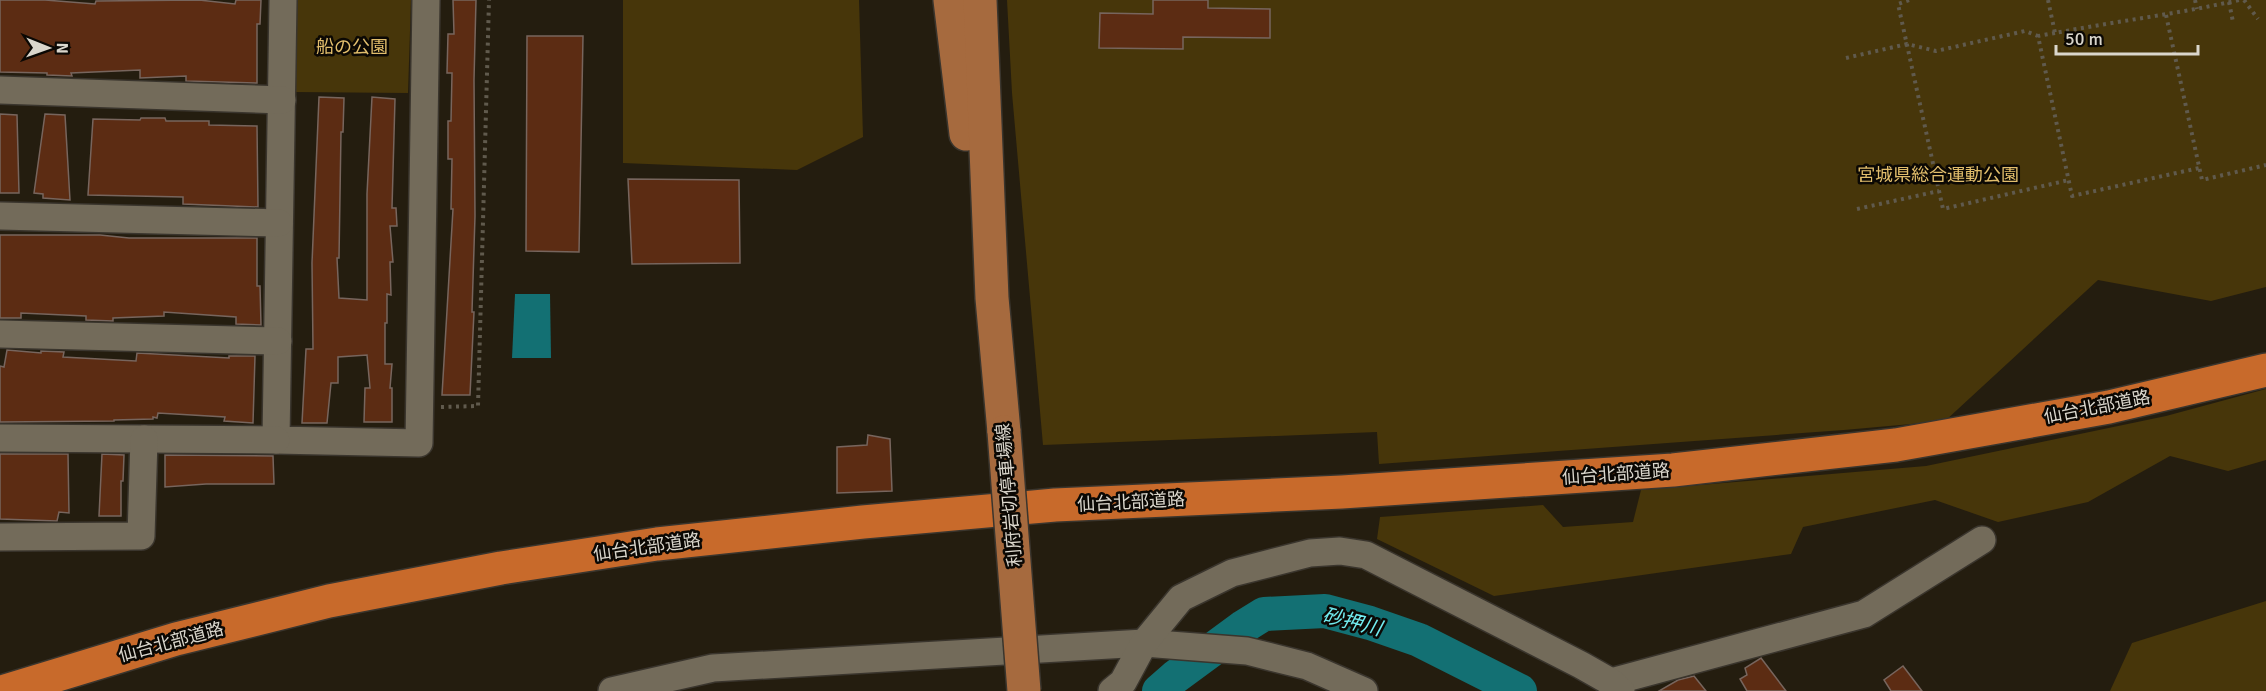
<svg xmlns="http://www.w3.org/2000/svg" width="2266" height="691" viewBox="0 0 2266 691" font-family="Signika,'Noto Sans JP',sans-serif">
  <rect width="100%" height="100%" fill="#241d0f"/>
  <g fill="#47360a">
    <path d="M293,0H411L408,93L294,92Z"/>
    <path d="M623,0H859L863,137L797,170L623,163Z"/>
    <path d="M1007,0H2266V287L2211,301L2098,280L1945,421L1844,430L1379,464L1377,432L1043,445L1012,93Z"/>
    <path d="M2266,389V460L2228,471L2170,456L2088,502L1998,522L1935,500L1803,527L1791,554L1494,596L1377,539L1380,517L1543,505L1563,527L1633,522L1641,490L1926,466L2166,416Z"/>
    <path d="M2266,601V691H2110L2132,643Z"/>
  </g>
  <path fill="#137073" d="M515,294H550L551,358H512Z"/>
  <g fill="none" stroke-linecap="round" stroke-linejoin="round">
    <path stroke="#137073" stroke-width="34" d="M1159,691L1175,677L1243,627L1264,614L1325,611L1370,623L1419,640L1520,691"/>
  </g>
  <g fill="#5c2c13" stroke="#77655d" stroke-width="1.5">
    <path d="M0,0H45L95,4L96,1L199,0L235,4L236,0H261L260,24H257V83L186,81V76L140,78V70L71,73L72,76L47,75V73L0,72Z"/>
    <path d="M453,0H476L474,80L475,216L472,312H474L470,395H442L453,209H451L452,159H448V121H451L452,73H447L448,34H454Z"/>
    <path d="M1153,0H1208V8L1270,9V38L1183,37V49L1099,48L1100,13L1153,14Z"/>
    <path d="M527,36H583L579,252L526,251Z"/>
    <path d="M319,97L344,98L343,132H341L339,258H337L339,298L367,300V194L372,97L395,99L392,208H396L397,226H390L393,262H390L391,295L387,294V323H385V364H392L390,388H392V422H364L365,388H370L367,355L338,357V383H331L327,423H302L306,349H313L312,263Z"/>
    <path d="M0,114L17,115L19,193H0Z"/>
    <path d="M45,114L65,115L70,200L43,198V194L34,193Z"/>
    <path d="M141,118H165L166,121H209V125L257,126L258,207L183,204V197L88,195L93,119L140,120Z"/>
    <path d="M628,179L739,180L740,263L632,264Z"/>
    <path d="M0,235H100L129,238H257V286H260L261,325L236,324V317L164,312V316L113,318V321L86,320V316L21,313V318H0Z"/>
    <path d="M7,350L41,353V351L64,352L63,357L136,361L137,353L229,358V356H255L253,423L224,421L225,417L158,413L157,418L153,417V419L114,420V421L0,422V366L4,367Z"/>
    <path d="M868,435L890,439L892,491L837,493V447L867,445Z"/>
    <path d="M0,454H68L69,513L59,512L57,521L0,519Z"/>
    <path d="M102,454L124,455L123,481H121V516H99Z"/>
    <path d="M165,455L273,456L274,484H206L165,487Z"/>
    <path d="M1761,658L1786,691H1747L1740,679L1747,675L1745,668Z"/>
    <path d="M1903,666L1922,691H1891L1884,680Z"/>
    <path d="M1694,676L1706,691H1659L1678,680Z"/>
  </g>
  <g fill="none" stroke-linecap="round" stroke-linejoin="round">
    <g stroke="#3a352d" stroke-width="30">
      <g id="minor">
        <path d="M283,0L276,440L419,443L426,0"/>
        <path d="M0,90L282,100"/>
        <path d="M0,216L279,223"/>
        <path d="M0,334L278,341"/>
        <path d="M0,438L276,440"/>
        <path d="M0,537L141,536L144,439"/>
        <path d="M1611,682L1864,614L1982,540"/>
        <path d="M612,691L713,668L1144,643L1247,651L1307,666L1364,691"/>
        <path d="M1112,691L1123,682L1144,643L1181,598L1232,573L1310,553L1340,551L1366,555L1581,665L1611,682L1621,691"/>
      </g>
    </g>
    <g stroke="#3a352d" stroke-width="36">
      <g id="major">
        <path d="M950,0L966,134"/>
        <path d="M980,0L992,298L1004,432"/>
      </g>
    </g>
    <g stroke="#3a352d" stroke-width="36">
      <path id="highway" d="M5,691L176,639L329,601L501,568L657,544L863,522L1055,505L1342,492L1673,470L1896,445L2109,407L2266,370"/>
    </g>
    <g stroke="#605a4d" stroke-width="4" stroke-dasharray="3 4.5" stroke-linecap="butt">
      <path d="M1909,0L1898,4L1943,209L2069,180"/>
      <path d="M2048,0L2055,33C2117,21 2178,14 2239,0"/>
      <path d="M2195,0L2197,9"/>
      <path d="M2244,0L2258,19"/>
      <path d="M2229,2L2233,22"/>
      <path d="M2166,15L2202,180L2266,165"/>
      <path d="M2055,33L2038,36L2072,196L2199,168"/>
      <path d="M1846,58L1907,44L1936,51L2025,31L2038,36"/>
      <path d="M1857,209L1939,191"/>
      <path d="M441,407L478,406L489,0"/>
    </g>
    <use href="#minor" stroke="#736b5a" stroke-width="27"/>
    <use href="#major" stroke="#a66a3e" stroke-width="33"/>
    <use href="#highway" stroke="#c86a2b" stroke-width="33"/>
    <g stroke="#3a352d" stroke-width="36" stroke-linecap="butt">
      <path id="major-bridge" d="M1004,432L1024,691"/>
    </g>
    <use href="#major-bridge" stroke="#a66a3e" stroke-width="33"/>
  </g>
  <g text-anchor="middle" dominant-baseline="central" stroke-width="5" stroke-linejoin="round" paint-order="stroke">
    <g font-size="18" fill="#e2be6c" stroke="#0b0804">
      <text x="352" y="47">船の公園</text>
      <text x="1938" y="175">宮城県総合運動公園</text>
    </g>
    <g font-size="18" fill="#dad6cc" stroke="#0b0804">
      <text transform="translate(2097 407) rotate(-11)">仙台北部道路</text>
      <text transform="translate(1616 474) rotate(-4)">仙台北部道路</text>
      <text transform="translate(1009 495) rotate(-95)">利府岩切停車場線</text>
      <text transform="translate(1131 502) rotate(-3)">仙台北部道路</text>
      <text transform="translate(647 547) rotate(-8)">仙台北部道路</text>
      <text transform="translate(171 642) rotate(-15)">仙台北部道路</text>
    </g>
    <g font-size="20" font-style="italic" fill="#72ecf0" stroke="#0b0804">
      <text transform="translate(1352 622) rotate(14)">砂押川</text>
    </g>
  </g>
  <g transform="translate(48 48) rotate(91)" stroke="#0b0804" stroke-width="4.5" paint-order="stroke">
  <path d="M0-4.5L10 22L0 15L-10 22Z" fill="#dad6cc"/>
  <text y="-9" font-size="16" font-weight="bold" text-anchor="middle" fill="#dad6cc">N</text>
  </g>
  <path d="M2056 45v9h142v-9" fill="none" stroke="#dad6cc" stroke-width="3"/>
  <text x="2065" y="45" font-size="18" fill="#dad6cc" stroke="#0b0804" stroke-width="4.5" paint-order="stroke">50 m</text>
</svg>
